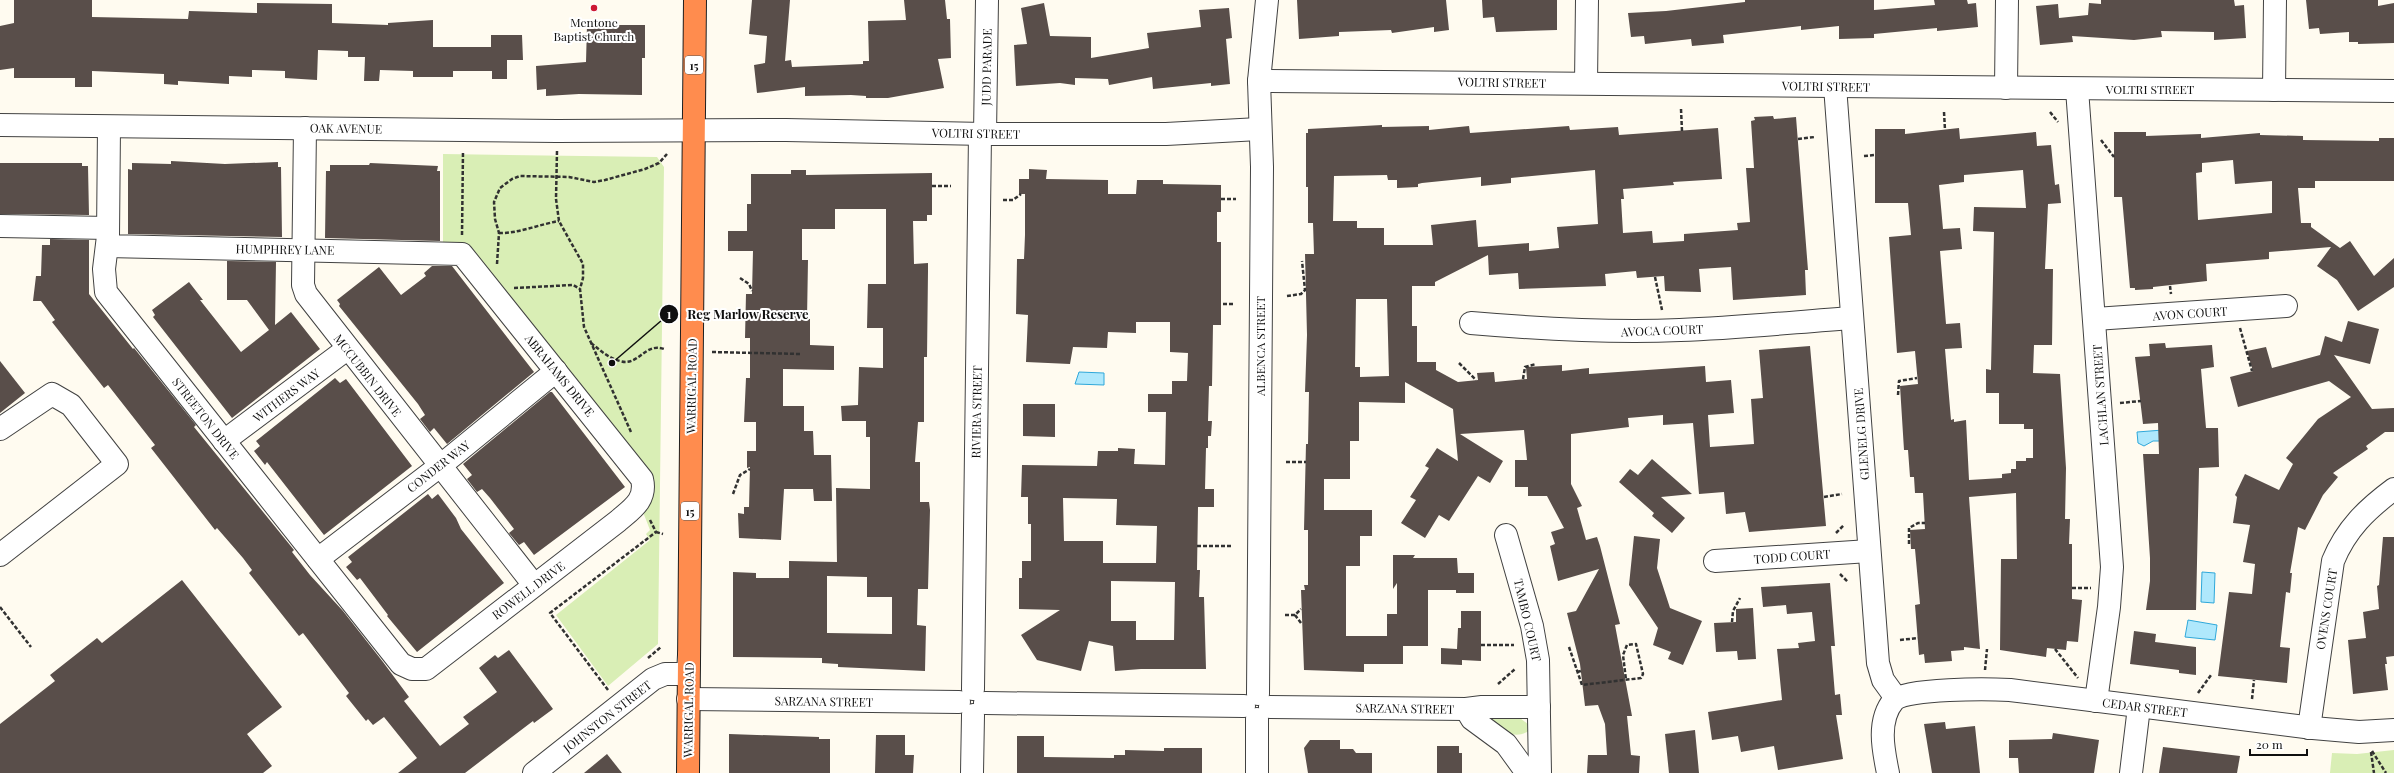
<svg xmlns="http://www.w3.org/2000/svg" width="2394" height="773" viewBox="0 0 2394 773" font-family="'Playfair Display',serif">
  <rect width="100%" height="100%" fill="#fffbf0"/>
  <g fill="#d9eeb5">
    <path d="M443,154L657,157L664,167L658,644L608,686L556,615L650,540L646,534L650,530L643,512L648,500L463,245L443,242Z"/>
    <path d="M1483,715L1520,718L1529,725V731C1510,742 1497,726 1483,715Z"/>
    <path d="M2394,750V773H2330L2332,753L2357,754Z"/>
  </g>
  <g fill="#afe8fc" stroke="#2fa8da">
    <path d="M1079,372L1104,373V385L1075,384Z"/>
    <path d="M2163,430L2164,441H2153L2144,446L2138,443L2137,432Z"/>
    <path d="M2202,572L2215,573L2214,603L2201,602Z"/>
    <path d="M2188,620L2217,625L2215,640L2185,637Z"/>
  </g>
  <g fill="#594e4a" fill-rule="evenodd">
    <path d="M14,0H92V17L188,19L189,11L257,13V3L332,4V23L388,25V23L433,20V47H491V35H522L523,60H507V79H492V71H453V77H413V71L380,70L379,81H364L365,57H348V51L318,50L317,80L285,78V71L252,70V77L229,76V84L178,81V85L164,84V74L92,71V87H75V78H14V68L0,70V26L14,23Z"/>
    <path d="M752,0H790L785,61L791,60L792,67L863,64V61H869L868,21L906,20L904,0H945L947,19H950L951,58L938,59L944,88L888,98H866V96L851,95L805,96V87L757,93L754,65L765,63L767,36L749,34Z"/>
    <path d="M1297,0H1446L1449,30L1434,32V27L1392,33L1391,30L1339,32V36L1299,39Z"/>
    <path d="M1482,0H1557V30L1496,32L1494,17L1483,18Z"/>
    <path d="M1745,0H1874V10L1935,5L1934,0H1967L1968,4L1976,3L1978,27L1937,31V28L1874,34V38L1839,39V26L1801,30V26L1723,35L1724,43L1692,46L1691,39L1645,44L1644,36L1631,37L1628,13L1666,11L1745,2Z"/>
    <path d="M2101,0H2234L2235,6L2244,5L2246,38L2214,40V32L2161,31L2162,37L2134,40L2072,36L2073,42L2040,45L2036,6L2058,4L2059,18L2088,15L2089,3L2101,4Z"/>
    <path d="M2306,0H2378V6L2394,3V43L2358,44V42H2349V32L2320,34L2319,28L2309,29Z"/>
    <path d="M1044,3L1050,36L1091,37V58L1149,48L1147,33L1201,27L1199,10L1229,8L1232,38L1226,39L1230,84L1211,86V83L1153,89L1152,77L1109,85L1108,79L1075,78V85L1060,83L1016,86L1014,45L1027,44L1021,8Z"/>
    <path d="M587,25H645V58H642V95L579,94L546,96V89L537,90L536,66L586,62Z"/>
    <path d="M1773,116L1774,119L1796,117L1808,270H1805L1806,295L1733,300L1731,267L1699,269L1701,292L1665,291L1664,276L1637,278L1636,271L1605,274L1606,286L1519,289L1518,273L1489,275L1488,255L1435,282V286H1412V326H1417V362H1436V370L1458,382L1478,380L1477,373L1494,372L1495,382L1527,379L1526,367L1562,365V371L1589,368V374L1705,366L1706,382L1731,380L1734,413L1708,415L1710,447L1754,444L1751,399L1763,398L1759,350L1810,346L1826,526L1749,532L1745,512L1726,514L1724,492L1699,494L1693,423L1663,425V415L1628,418L1629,427L1571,434V484L1582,506L1577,508L1586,540L1597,537L1600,546L1620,624L1615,625L1632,716H1627L1631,755L1640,756L1639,773H1587L1588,755H1607L1605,724L1598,705L1585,706L1580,664L1567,613L1576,611L1599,569L1558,581L1550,546L1555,544L1551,532L1564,528L1547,496H1528V487H1515V460H1527L1524,430L1460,434L1503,461L1490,483L1478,476L1449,521L1439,515L1425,538L1401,523L1416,500L1410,497L1429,468L1425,466L1437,448L1458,461L1453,409L1405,382V403L1359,402V441H1350V479H1324V510H1372V536H1360V566H1346V636H1387V614H1397V583L1393,589V555H1415L1413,558H1457L1458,573H1474V593H1456V590H1428V646H1403V664H1364V672L1304,670L1301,590H1305L1304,585H1308V530H1304L1306,444H1308L1309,392H1305L1307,335L1305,254H1314L1313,223H1308V187H1306V133H1308V129L1382,125V127L1429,126V130L1469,126L1470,133L1569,126L1570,130L1618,127L1619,135L1718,128L1722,179L1673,182L1674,185L1623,189L1624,199H1621L1623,233L1652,231L1653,243L1684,241V234L1738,230L1737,223L1750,222L1746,168H1754L1751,121L1755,120L1754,117ZM1595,170L1598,224L1557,227L1559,248L1529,251V243L1478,247L1476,220L1431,225L1433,245H1384V228H1357V221H1333L1334,176L1387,175L1388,180H1397V188L1418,187V184L1422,183L1481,177V186L1511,183V178ZM1356,299H1387L1389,376L1360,377V367H1355Z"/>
    <path d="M1959,128L1960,139L2036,132L2037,146L2051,145L2055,185L2059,184L2061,203L2048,204L2045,269H2053L2052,345H2034L2033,373L2060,374L2066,468L2065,519H2070L2069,544H2072V599L2082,600L2078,642L2067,641L2066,650L2047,648L2046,657L2000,650L2001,559H2017L2016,493L1969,497L1980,649L1964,647V650L1951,651L1952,661L1925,663L1924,654L1919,655L1915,605L1920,604L1915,549H1911L1910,530L1925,529L1923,493H1915L1914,477H1910L1908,450H1904L1900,386L1918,384L1915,351L1897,353L1889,237L1911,235L1908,203H1875V129H1905V134ZM2023,170L2026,208L1974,207L1973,231L1994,232L1991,370L1986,369V393H1999V424H2024V429H2033V458H2026V461H2016V469H2011V473L2002,474V478L1969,480L1966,420L1954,422V419L1951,420L1945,349L1962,348L1960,323L1946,324L1940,251L1962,249L1960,228L1943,229L1939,185L1964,182V175Z"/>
    <path d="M2114,132H2146V136L2201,134V138L2260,133V135L2303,136V140L2379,141V138H2394V181H2315V188H2298L2301,223H2311V227L2340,248L2350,241L2374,276L2394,258V287L2358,311L2337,280L2317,266L2331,247L2269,252V259L2206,264L2207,281L2153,287V289L2135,290V288H2130L2122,197H2114ZM2233,160L2235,184L2272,181V213L2198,220L2196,173L2202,172V163Z"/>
    <path d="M171,161L225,164L278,162V167H281L282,237L128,234V169L132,170V163L171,164Z"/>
    <path d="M0,163H82V166H88L89,215L0,214Z"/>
    <path d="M370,163L438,166L437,171H440V241L325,238L326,171H330V165H369Z"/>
    <path d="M1029,169L1047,170L1046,179L1108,180V194H1136L1137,180H1163V184L1221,185V212H1217V242H1221V325H1213L1212,386H1209L1208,421H1212L1211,436H1208V448H1206L1205,489H1214V507H1198L1197,570H1200L1199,597H1204L1206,669H1141L1115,671L1113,646L1089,641L1081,671L1037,660L1021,635L1060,610L1019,609V578H1022V561H1031V524H1028V497H1021L1022,465L1097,466L1098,451H1118V448L1135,449L1134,464L1165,465L1166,412H1148V394H1172V381H1187L1188,353L1170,352V322H1136V333L1108,332L1107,348L1073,347L1070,364L1026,362L1028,315L1016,314L1017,259H1024L1025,235V194H1019V179H1029ZM1063,498L1117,499L1116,525L1157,526L1156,563H1103V541H1064ZM1111,581L1175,582L1174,640H1136V621H1111Z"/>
    <path d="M791,170H806V175L932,173V215H927V221H913L914,264L928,263V271L927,357H924V422H918L915,462H920V502H929L930,510L928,589H918L917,625L926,626L925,671L838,667V664L822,663V658L733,657V572L756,573V578H789V561L837,562L836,488L870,489V437H866V421H842L841,406L858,405L859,367L883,368V328H867L868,284H886V209H835V229H802V260H808L807,319H810V345L834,346V370L783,369V406H804V431H813L814,455H831L832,501H814L813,489H784L781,540L739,538L738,513L744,514V507H749L750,467L747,468V451H756V422H744L746,378H750V338H745L746,294H752L753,251H728V231H747V204H751V174H791ZM827,576L867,577V597H892V634L827,633Z"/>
    <path d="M50,239L89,240V294L133,349L134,348L196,425L194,427L294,550L292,552L310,575L343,611L383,662L409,697L404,701L440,746L469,724L463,717L497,692L479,668L495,655L498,658L509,650L553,709L534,723L533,721L465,773H398L417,758L384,717L373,725L368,719L366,721L346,696L349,693L303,633L299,636L249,573L252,570L243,558L217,528L215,530L151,448L155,445L108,385L104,388L77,354L52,322L55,320L41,301H33L36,276H41L42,245H50Z"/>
    <path d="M227,261L276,262L275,325L291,312L320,349L232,418L153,317L155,315L152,310L189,282L203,300H200L241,352L269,330L247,300H227Z"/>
    <path d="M432,266H452L534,372L447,444L434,428L430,432L420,419L425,415L418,404L339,306L340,304L337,300L379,267L401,295L426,276L424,273Z"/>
    <path d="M2348,321L2379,329L2370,364L2334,355L2372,409L2394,408V432H2385L2366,446L2368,449L2333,473L2338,477L2323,495L2305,530L2298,527L2290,573H2292L2290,593L2286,592L2280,647L2290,648L2287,683L2218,676L2229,592L2252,594L2255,564L2243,562L2250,525L2233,523L2237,497L2235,495L2245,474L2279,490L2293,464L2286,458L2318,419L2351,397L2329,381L2238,407L2230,377L2253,371L2247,351L2266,347L2272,368L2320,355L2325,336L2342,342Z"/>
    <path d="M2165,343L2166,348L2212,345L2214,367L2201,369L2206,428H2218L2219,467L2199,468L2196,610H2146L2150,581V558L2143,454H2159L2158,423L2143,424L2135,357L2150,356L2149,344Z"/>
    <path d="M0,361L25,393L0,413Z"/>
    <path d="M335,378L340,383L346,379L412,466L324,535L267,462L265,465L254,451L260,446L256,441Z"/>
    <path d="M550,392H552L625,487L534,555L524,542L519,545L509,533L514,529L490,498L482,489L477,492L467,479L472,475L463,464Z"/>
    <path d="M1023,404H1055V437L1023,436Z"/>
    <path d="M1652,459L1692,494L1661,497L1685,518L1672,533L1652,516L1654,513L1619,482L1630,469L1638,475Z"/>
    <path d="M428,494L432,499L438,494L456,518L461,529L504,583L417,652L387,616L388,615L360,578L357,580L346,567L352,562L348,557Z"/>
    <path d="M1634,536L1660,539L1657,568L1670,608L1702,621L1683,665L1668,659L1671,652L1653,645L1658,628L1629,585Z"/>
    <path d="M2383,537H2394V656L2386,657L2387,664H2385L2388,690L2353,694L2348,640L2366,638L2363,612L2379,609L2377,586L2379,585Z"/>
    <path d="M182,580L282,707L247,734L272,766L263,773H0V724L55,681L50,675L97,638L102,643Z"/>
    <path d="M1830,583L1835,646H1831L1835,695L1840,694L1842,715H1836L1843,759L1778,770L1774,746L1741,752L1738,736L1712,740L1708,712L1782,700L1777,649L1799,648L1798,643L1815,641L1812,612L1787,614L1786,605L1763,607L1761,587Z"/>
    <path d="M1753,608L1756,659L1738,660L1737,651L1716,652L1714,623L1736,622V609Z"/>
    <path d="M1461,611H1481V661L1462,660V665L1441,664V648L1457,649L1458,628H1461Z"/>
    <path d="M2134,631L2156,634L2155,642L2196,647V675L2179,673V670L2130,664Z"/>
    <path d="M1945,722L1946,729L1975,726L1980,773H1932L1924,724Z"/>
    <path d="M1695,730L1699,773H1669L1665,734Z"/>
    <path d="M2053,733L2099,740L2094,773H2019L2018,758H2009V740L2052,739Z"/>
    <path d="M729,734L819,737V739H830V773H729Z"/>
    <path d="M876,735H905V755H914L913,773H875Z"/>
    <path d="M1017,736H1044V757L1114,758V755H1125V750L1164,751V748H1202V773H1017Z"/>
    <path d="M1310,740H1340V749H1353L1356,753H1372V773H1308L1304,748Z"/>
    <path d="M1437,746H1459V753H1462V773H1437Z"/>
    <path d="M2163,747L2240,756L2237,773H2159Z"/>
    <path d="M607,754L622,773H584Z"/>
  </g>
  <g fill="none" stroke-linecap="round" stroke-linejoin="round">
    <g stroke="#424242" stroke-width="24">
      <g id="minor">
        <path d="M1259,81L2394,91"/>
        <path d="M1586,83L1587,0"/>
        <path d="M1835,86L1878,663L1883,680L1896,698"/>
        <path d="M2006,88L2007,0"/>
        <path d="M2077,89L2112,567L2109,607L2096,701"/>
        <path d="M2274,90L2275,0"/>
        <path d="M0,125L557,131L786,130L985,134H1166L1259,129"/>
        <path d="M305,128L303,285L306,294L534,585"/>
        <path d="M985,134L987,0"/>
        <path d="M0,226L108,228"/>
        <path d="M107,246L462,254L642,479C647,500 632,509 618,521L426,669H412L401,664L106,292L104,269L108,236L109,127"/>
        <path d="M2095,319L2286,306"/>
        <path d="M1471,323C1541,329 1610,333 1680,330C1738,328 1795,322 1852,318"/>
        <path d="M0,429L52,394L71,405L117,464L0,555"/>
        <path d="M224,441L347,349"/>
        <path d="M1506,535L1532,626L1538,660L1540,773"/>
        <path d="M318,559L440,466L556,371"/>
        <path d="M1715,561L1869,551"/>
        <path d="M973,689L980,134"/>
        <path d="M1258,694L1262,167L1259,81L1267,0"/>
        <path d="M688,699L959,702"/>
        <path d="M985,703L1244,706"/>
        <path d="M1270,707L1466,709L1482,707H1539"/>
        <path d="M1466,709L1472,719L1506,744L1527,773"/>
        <path d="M2309,728L2333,561C2346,529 2367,509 2394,489"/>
        <path d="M534,773L653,679L665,674H688L689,655"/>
        <path d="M972,773L973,715"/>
        <path d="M1257,773V719"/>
        <path d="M1888,773C1883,749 1877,720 1894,700C1908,688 1988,689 2010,690L2313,728L2359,732L2394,730"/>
        <path d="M2131,773L2139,707"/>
      </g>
    </g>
    <g stroke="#202020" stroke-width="24">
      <path id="highway" d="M688,773L695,0"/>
    </g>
    <g stroke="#313131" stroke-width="2.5" stroke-dasharray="4 2" stroke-linecap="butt">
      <path d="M1681,109L1682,131"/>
      <path d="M1944,112L1945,130"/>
      <path d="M2050,112L2058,122"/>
      <path d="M1798,139L1815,137"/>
      <path d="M2101,140L2114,157"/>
      <path d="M557,151L556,199L559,221L583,264V278L580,289L584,327L631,432"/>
      <path d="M1864,156L1875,155"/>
      <path d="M932,186H951"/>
      <path d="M1221,199H1236"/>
      <path d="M1003,200H1013L1021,194"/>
      <path d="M499,233C516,234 541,224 559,221"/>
      <path d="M462,235L463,151"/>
      <path d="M497,264L499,233L495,219L494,202L500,188L512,179L520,176L569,177L594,182L605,180L645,169L659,163L667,154"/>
      <path d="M1655,277L1662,310"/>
      <path d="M740,278L749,284L752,291"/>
      <path d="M2170,286L2171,294"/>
      <path d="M514,288L573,285L580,289"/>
      <path d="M1287,296L1301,294L1305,290L1302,261"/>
      <path d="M1223,304H1235"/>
      <path d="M2240,328L2252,371"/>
      <path d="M591,343C600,350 608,358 620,361C638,367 645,342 664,349"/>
      <path d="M712,352L801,354"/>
      <path d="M1459,363L1476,380"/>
      <path d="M1523,379L1525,367L1536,364"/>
      <path d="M1898,395L1899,381L1917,378"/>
      <path d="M2120,403L2141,401"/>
      <path d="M1286,462H1306"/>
      <path d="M733,494L740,475L750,469"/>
      <path d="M1824,497L1842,494"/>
      <path d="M650,520L656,532"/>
      <path d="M656,532L663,534"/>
      <path d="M1836,533L1844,525"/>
      <path d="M1909,544V528L1918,523H1925"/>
      <path d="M1197,546H1232"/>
      <path d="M1840,574L1848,582"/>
      <path d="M2072,588H2091"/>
      <path d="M0,607L31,647"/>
      <path d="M1285,615H1295L1301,609"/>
      <path d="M1295,615L1301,623"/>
      <path d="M1732,622L1733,611L1740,598"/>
      <path d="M1900,640L1918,638"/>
      <path d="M1481,645H1514"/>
      <path d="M1569,647L1582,685L1641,678L1643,674L1636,644L1627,645L1623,655L1626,680"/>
      <path d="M2055,649L2078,678"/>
      <path d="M648,658L661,647"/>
      <path d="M1985,670L1987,649"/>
      <path d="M1577,672L1581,671"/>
      <path d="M1498,684L1515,669"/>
      <path d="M608,690L550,613L656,532"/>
      <path d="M2198,693L2211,675"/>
      <path d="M2252,699L2254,680"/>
      <path d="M2372,751L2386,773"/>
      <path d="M2371,752L2374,773"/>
    </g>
    <use href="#minor" stroke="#fff" stroke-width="22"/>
    <use href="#highway" stroke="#ff8c4e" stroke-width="22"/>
  </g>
  <circle fill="#cd1834" stroke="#fff" stroke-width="1.5" cx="594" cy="8" r="4"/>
  <g text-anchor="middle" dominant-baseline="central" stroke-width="4" stroke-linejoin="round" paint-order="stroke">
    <g fill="#fff" stroke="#575757" stroke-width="1">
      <rect x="685" y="56" width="18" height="18" rx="3"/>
      <rect x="681" y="502" width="18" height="18" rx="3"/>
    </g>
    <g font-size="11" font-weight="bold" fill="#0f0f0f">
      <text x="694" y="65">15</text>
      <text x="690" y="511">15</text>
    </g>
    <g font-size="12" fill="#0f0f0f" stroke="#fff">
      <text x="594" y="22">Mentone<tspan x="594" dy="14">Baptist Church</tspan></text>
    </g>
    <g font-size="12" fill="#0f0f0f" stroke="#fff">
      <text transform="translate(986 67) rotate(-89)">JUDD PARADE</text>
      <text transform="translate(1502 82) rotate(1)">VOLTRI STREET</text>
      <text transform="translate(1826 86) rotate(1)">VOLTRI STREET</text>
      <text x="2150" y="89">VOLTRI STREET</text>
      <text transform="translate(346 128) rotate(1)">OAK AVENUE</text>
      <text transform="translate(976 133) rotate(1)">VOLTRI STREET</text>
      <text transform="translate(285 249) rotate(1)">HUMPHREY LANE</text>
      <text transform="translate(2190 313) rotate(-4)">AVON COURT</text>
      <text transform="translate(1662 330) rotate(-2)">AVOCA COURT</text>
      <text transform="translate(1260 346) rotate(-90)">ALBENCA STREET</text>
      <text transform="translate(368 375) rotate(52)">MCCUBBIN DRIVE</text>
      <text transform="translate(560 375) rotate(51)">ABRAHAMS DRIVE</text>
      <text transform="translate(691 386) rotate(-89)">WARRIGAL ROAD</text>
      <text transform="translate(286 395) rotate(-37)">WITHERS WAY</text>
      <text transform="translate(2100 395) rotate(-94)">LACHLAN STREET</text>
      <text transform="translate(976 412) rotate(-89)">RIVIERA STREET</text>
      <text transform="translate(206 418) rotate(52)">STREETON DRIVE</text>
      <text transform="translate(1861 434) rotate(-94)">GLENELG DRIVE</text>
      <text transform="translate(438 466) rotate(-38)">CONDER WAY</text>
      <text transform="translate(1792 556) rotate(-4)">TODD COURT</text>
      <text transform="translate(528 590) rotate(-37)">ROWELL DRIVE</text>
      <text transform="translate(2326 609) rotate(-81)">OVENS COURT</text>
      <text transform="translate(1528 620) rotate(77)">TAMBO COURT</text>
      <text transform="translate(824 701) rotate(1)">SARZANA STREET</text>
      <text transform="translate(2145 707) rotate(7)">CEDAR STREET</text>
      <text transform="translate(1405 708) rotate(1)">SARZANA STREET</text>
      <text transform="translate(688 710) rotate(-89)">WARRIGAL ROAD</text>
      <text transform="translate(607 716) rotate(-38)">JOHNSTON STREET</text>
    </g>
  </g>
  <path fill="none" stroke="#0f0f0f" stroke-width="1.5" d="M612 363L669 314"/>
  <g fill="#0f0f0f" stroke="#fff" stroke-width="1.5">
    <circle cx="612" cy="363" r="4"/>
    <circle cx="669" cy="314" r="10"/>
  </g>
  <g font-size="12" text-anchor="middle" font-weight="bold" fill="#fff">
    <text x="669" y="319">1</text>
  </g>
  <g font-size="13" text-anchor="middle" font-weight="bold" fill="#0f0f0f" stroke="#fff" stroke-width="4" stroke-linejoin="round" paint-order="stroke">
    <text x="748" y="319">Reg Marlow Reserve</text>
  </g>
  <path d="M2250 749v6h57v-6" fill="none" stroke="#0f0f0f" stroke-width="2"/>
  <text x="2256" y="749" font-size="12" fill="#0f0f0f" stroke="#ffffff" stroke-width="3" paint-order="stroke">20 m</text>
</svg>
